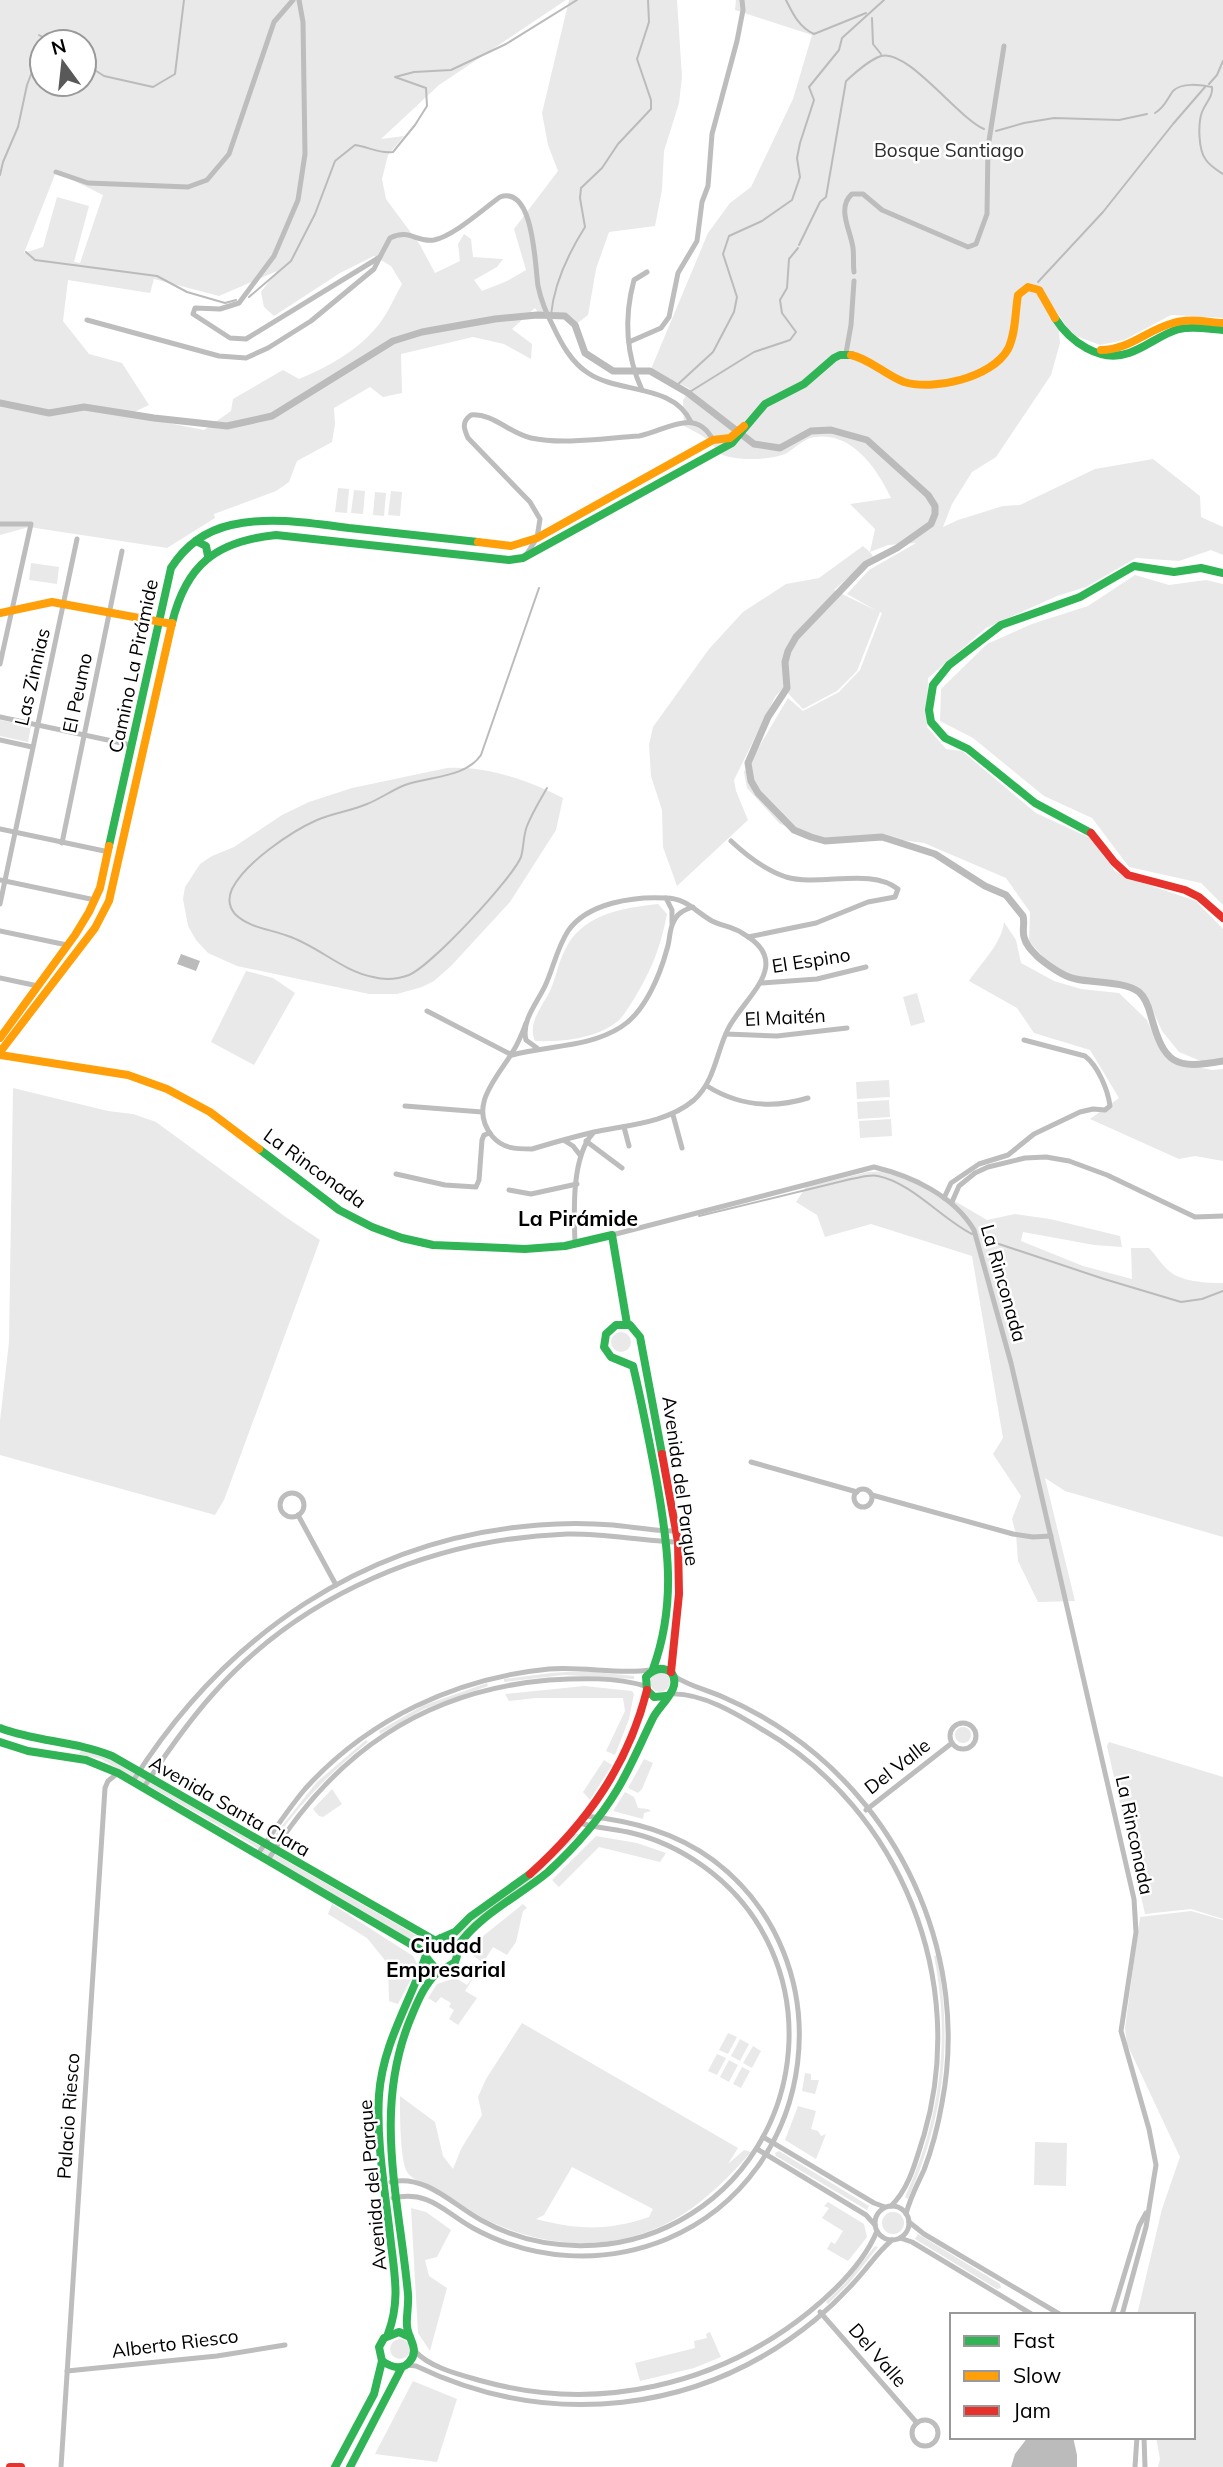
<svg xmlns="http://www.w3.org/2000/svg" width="1223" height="2467" viewBox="0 0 1223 2467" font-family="Mulish,sans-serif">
  <rect width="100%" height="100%" fill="#fff"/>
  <g fill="#e9e9e9" fill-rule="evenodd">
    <path d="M0,0H566L439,85L381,139L404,136L388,155L382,179L386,199L420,245L435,273L460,261L458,244L464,234L471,239L473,257L503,259L497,267L474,280L482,291L507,281L526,270L514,229L558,171L548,145L542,113L569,0H677L682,77L679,103L664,151L662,190L655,226L609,232L596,269L588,315L575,325L565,316L542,318L535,308L512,329L532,344L531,359L504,344L473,337L401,354L402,393L383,397L370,387L334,408L335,424L332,442L297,461L289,482L276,491L214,514L215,518L167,548L29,527L0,535ZM42,42H84V84H42ZM56,172L103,195L80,263L74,262L89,206L57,197L43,247L24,253ZM374,256L391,266L402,284C395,296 389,311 380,323C360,349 330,366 299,379L283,370L233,399L231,411L204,430L128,415L149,405L122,363L89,354L63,321L68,280L150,293L154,279L219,296L277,271L261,292L264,307L274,316L340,273Z"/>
    <path d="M736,0H1223V318L1171,315L1124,340L1100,345L1071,334L1057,312L1060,343L1051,375L996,457L972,472L952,504L943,527L958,520L1003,506L1020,505L1095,469L1153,459L1200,496L1201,517L1223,527V555L1211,550L1179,561L1136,558L1086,587L1057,596L986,628L928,678L927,727L946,749L962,751L1036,813L1090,838L1115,871L1125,877L1196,901L1223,929V1059L1203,1062L1179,1052L1162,1031L1149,1002L1132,991L1110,985L1081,982L1051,966L1029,941L1030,912L1006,878L924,843L878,837L827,840L780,824L747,788L744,772L788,698L803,711L839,692L860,670L882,613L880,612L857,671L837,691L803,709L783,688L775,697L734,780L736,791L748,820L677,886L663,847L662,810L651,776L649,745L653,727L709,649L743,612L786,584L819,578L863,546L870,552L875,529L850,504L891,498C877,468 850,428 810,438C802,441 795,448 787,453C774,460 738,461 723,455C717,452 713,444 708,440C700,434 692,430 684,426L683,400L690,389L651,369L708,233L730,203L751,187L793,99L812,35L735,10ZM916,543L869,570L847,594L877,611L834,590L873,556L870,552L888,545Z"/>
    <path d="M338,488L349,489L347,513L335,512Z"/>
    <path d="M354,490L365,491L363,514L351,513Z"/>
    <path d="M391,491L402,492L400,516L388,515Z"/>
    <path d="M375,492L386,493L384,516L373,515Z"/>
    <path d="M31,563L59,567L57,584L29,580Z"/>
    <path d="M1135,575L1169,585L1206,580L1223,584V905L1201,883L1129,867L1092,818L1044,796L973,738L940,721L941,689L987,644L1032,624L1088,606Z"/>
    <path d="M0,720L31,726L28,742L0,736Z"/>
    <path d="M447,768C488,766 527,780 563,798L556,830L510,902L451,966L434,981L422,987L397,994H369L237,966L208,953L196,940L188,926L183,899L185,887L200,864L212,856L234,847L282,815L309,802L352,788Z"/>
    <path d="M658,904L667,914C660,949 652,969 634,999C629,1006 624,1016 618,1021C596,1039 562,1042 535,1041C527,1023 542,1007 550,991C556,978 558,963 565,950C582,914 622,908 658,904Z"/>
    <path d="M1004,922L1016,940L1021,963L1054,981L1081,989L1119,993L1147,1020L1155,1038L1174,1057L1192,1066L1212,1070L1223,1069V1161L1195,1156L1179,1159L1090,1119L1119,1098L1090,1050L1034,1033L1017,1008L969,981C981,963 1002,943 1004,922Z"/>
    <path d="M246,971L273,978L295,993L254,1065L211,1042Z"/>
    <path d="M917,993L925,1022L911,1026L903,997Z"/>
    <path d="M889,1080L890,1097L857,1099L856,1082Z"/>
    <path d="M13,1088L108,1111L133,1114L156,1122L287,1218L320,1240L224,1500L215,1515L0,1455V1421L9,1342Z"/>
    <path d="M889,1100L890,1117L858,1119L857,1102Z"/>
    <path d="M891,1119L892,1136L860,1138L859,1121Z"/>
    <path d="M891,1171L917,1179L987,1220L1015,1214L1050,1219L1120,1236L1122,1247L1094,1245L1023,1232L1021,1241L1083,1266L1132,1279L1131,1248H1149C1156,1255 1161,1264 1168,1270C1180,1282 1207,1283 1223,1283V1537L1065,1491L1045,1478L1075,1601L1038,1602L1018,1561L1016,1534L1012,1519L1021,1496L993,1454L1003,1438L972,1256L871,1224L825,1237L817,1215L796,1202L806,1187L868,1172Z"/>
    <circle cx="621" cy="1342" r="10"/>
    <path d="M584,1671L634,1676V1679L564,1675L504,1682V1679L551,1673Z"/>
    <circle cx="660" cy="1682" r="10"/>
    <path d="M487,1683L488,1686L424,1709L380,1734L379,1731L422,1706Z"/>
    <path d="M584,1686L632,1691L634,1694L629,1719L615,1755L606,1751L625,1711L623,1698H536L509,1701L505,1694Z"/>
    <circle cx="963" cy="1735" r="8"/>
    <path d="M366,1740L368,1742C332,1771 302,1801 276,1838L273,1837L317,1782Z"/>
    <path d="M1109,1742L1223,1777V1919L1191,1909L1145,1914L1107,1746Z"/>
    <path d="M82,1749L109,1759L421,1938L417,1943L274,1860L253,1845L101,1759L79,1754Z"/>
    <path d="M644,1759L653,1763L642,1789L638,1793L628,1788Z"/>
    <path d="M604,1760L612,1765L590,1800L583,1792Z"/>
    <path d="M332,1789L342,1804L323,1817L319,1816L313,1809Z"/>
    <path d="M625,1792L634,1797L638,1808L648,1809L651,1811L644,1813L643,1819L613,1811Z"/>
    <path d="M575,1834H579L537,1875L460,1936L456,1935Z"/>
    <path d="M596,1836L637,1843L666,1853L660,1862L599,1847L559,1887L552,1880Z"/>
    <path d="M332,1904L413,1956L418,1966L398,2004L389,2001L388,1964L367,1938L328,1914Z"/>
    <path d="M523,1904L527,1908L523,1911L516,1942L507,1955L493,1947L465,1991L477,1998L458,2025L449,2019L454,2010L449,2007L451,2003L441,1997L436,2003L428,1998L437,1984L456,1978L467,1985L483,1963L467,1951L468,1948Z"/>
    <path d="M1191,1911L1223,1920V2467H1158L1160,2459L1156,2437H1193V2315H1137L1162,2209L1180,2157L1127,2044L1125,2028L1140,1917Z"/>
    <path d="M937,1955C953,2043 944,2117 908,2199L905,2197C940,2120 951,2039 934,1956Z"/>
    <path d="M522,2023L738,2148L728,2164L744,2150L751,2152C731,2175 710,2196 685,2213C611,2261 519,2248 451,2198C439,2189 411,2182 406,2170C400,2155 400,2114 400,2096L435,2122L443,2156L453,2169L461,2149L482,2115L478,2097L486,2079ZM572,2167L653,2209L649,2217C608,2231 578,2230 536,2219L544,2215Z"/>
    <path d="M728,2033L737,2037L728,2054L719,2050Z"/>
    <path d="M740,2039L749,2044L740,2061L731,2056Z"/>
    <path d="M753,2046L761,2051L752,2068L743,2063Z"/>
    <path d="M717,2054L726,2058L717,2075L708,2071Z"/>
    <path d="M729,2060L738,2065L729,2082L720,2077Z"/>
    <path d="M742,2067L750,2071L741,2088L733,2084Z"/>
    <path d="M805,2073L811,2074V2080H819L815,2094L802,2091Z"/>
    <path d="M798,2106L816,2111L811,2129L818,2131L821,2136L826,2134L816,2159L785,2140Z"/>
    <path d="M1035,2142L1067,2143L1066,2186L1034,2185Z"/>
    <path d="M779,2151L869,2206L867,2210L776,2156L775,2153Z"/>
    <path d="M828,2202L864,2224L867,2237L848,2261L827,2249L831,2242L835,2244L843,2231L822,2218L829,2208L824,2206Z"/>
    <path d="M411,2208L426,2212L451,2230L437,2257L425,2260L429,2276L447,2288L430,2351L418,2333Z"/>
    <circle cx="893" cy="2223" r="11"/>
    <path d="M918,2234L1000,2284L1001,2288L997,2289L915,2239Z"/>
    <path d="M875,2246L878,2247L849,2283L828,2304L826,2302L847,2281Z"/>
    <path d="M710,2332L721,2357L694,2368L640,2381L635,2363L695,2348L694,2341L707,2338L706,2334Z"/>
    <circle cx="400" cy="2349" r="10"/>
    <path d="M413,2381L457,2399L437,2462L375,2454Z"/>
  </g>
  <g fill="#bbb">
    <path d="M181,954L200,961L196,971L177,964Z"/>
    <path d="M1028,2437H1073L1077,2455V2467H1011L1015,2454Z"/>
  </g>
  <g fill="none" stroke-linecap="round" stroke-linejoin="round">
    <g stroke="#bbb" stroke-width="2">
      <path d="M786,0C793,14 799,27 814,34L866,13"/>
      <path d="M872,18L873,44L881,54"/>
      <path d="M39,35L51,42"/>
      <path d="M84,63L104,76L153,87L175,74L184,0"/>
      <path d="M1209,84L1217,75L1223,61"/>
      <path d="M1155,113C1165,107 1167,99 1173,91C1182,82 1200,85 1212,87C1213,97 1206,102 1202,112C1198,123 1198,150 1206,160C1210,166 1217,170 1223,174"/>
      <path d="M996,131L1024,123L1054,118L1119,120L1147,114"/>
      <path d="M0,175L3,162L18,127L27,85L42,46"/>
      <path d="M799,245L820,202L826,197L846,81C856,72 869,60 881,56C907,48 958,118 984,129"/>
      <path d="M26,252L35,260L157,276L187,292L225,303L236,300"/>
      <path d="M1038,282L1103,212L1173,124L1205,87"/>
      <path d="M249,297L291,261L315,214L335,161L355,145C369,147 379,154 393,152L415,125L427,106L426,88L395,77L414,72L451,70L506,44L577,0"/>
      <path d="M551,315C554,283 568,254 585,227L580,198L581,188L602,168L618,144L651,109V100L637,59L649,22L648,0"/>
      <path d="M676,386L713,352L734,312L737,297L723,254L729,236L762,221L792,200L800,177L797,158L800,143L814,100L809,87L839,50L842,38L884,0"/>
      <path d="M688,393L754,352L790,340L796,332L782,313L780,300L787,288L789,259L798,248"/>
      <path d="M539,588L481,755C465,778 430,776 405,785C392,790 380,799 367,804C351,811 333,813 317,820C290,832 245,863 232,889C228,898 229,907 235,914C249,928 270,929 288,936C318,946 342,971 373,977C384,980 398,979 409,975C431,966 512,879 521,857C524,847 523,836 527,826C532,813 540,800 547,788"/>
      <path d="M699,1216L851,1179C859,1178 870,1174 878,1176C912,1183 942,1219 972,1234"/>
      <path d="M984,1239L1104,1279L1181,1302L1202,1299L1223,1291"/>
    </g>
    <path stroke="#bbb" stroke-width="7" d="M0,403L49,413L84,407L154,418L227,426L272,416L393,341L422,332L495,319L537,315L565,316L575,325L585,353L613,371H650L688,393L754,444L780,448L811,431L831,430L867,440L928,495L935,506V514L931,524L897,548L866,564L796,637L788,651L785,662L787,688L768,717L748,763L751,781L758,793L794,830L811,837L825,841L882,837L935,854L985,886L1006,895L1023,916C1025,923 1022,930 1024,937C1026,946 1033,952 1039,958C1049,966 1064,977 1076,979C1094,983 1124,981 1139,992C1146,998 1149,1008 1151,1016C1164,1064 1175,1070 1223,1061"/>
    <g stroke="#bdbdbd" stroke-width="5">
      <path d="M299,0L303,22L305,154L298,200L274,256L239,303L220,309L195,308L193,314L230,338L246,339L380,257L390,238C410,228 416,243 434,240C454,236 483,209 500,197C534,185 535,266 538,286C541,300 546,313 553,326C561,343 571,362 588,373C619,394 673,383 691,422"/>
      <path d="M56,172L88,183L188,187L207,180L229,154L274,22L293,0"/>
      <path d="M854,272C853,264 854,256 853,248C851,231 836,208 852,194H863L882,210L968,247L976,244L987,214L988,147L1004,46"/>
      <path d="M87,320L219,356L246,358L268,348L311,321L374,269L380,257"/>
      <path d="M629,342L661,328L669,317L678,273L697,241L702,202L708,186L712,134L737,41L743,10L742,0"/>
      <path d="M846,353L851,325L854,281"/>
      <path d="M642,390C626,355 624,317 634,280L647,272"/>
      <path d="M0,524H31L0,664"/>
      <path d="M526,555L537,538L540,519L530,502L468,438C464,429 461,422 471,415C493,413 509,433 531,438C563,445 606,438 639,436C666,431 695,406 713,440"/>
      <path d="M0,717L131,745"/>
      <path d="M0,740L32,747"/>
      <path d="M0,829L109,852"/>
      <path d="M731,841C747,856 765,870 786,877C820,887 870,867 898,889L895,897L868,902L816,923L748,937"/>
      <path d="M62,843L122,551"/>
      <path d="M0,880L95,900"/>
      <path d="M0,904L77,539"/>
      <path d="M0,931L67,945"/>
      <path d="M0,978L38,986"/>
      <path d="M761,983L817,979L866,967"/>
      <path d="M427,1011L512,1055C548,1045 588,1048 621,1027C645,1012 660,975 667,949C670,941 669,931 673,923C677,913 684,910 693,907"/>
      <path d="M526,1023C522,1034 518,1044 512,1053C496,1079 468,1106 492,1136C503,1149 516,1149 532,1149C552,1143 573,1137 594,1132C627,1125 667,1123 694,1100C715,1081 716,1053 728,1029C744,997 796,963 742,933C733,927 722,926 712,921C696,912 686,898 666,898"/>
      <path d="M726,1034L777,1036L847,1028"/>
      <path d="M537,1048L526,1040C521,1021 537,1003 545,986C553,969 557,948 568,931C587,903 634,896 666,898L672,910V923"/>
      <path d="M707,1086C739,1106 772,1109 808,1098"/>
      <path d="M405,1106L482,1112"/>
      <path d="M673,1115L682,1148"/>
      <path d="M624,1127L629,1146"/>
      <path d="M565,1141L573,1146L580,1155"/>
      <path d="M586,1141L622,1168"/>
      <path d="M396,1174L445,1185L476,1187L479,1180L482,1140L484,1135L490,1133"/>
      <path d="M509,1190L531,1194L577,1184"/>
      <path d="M944,1198L951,1183L979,1164L1008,1155L1034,1134L1080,1112L1093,1109L1105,1110L1110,1106C1108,1090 1098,1066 1085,1056L1024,1040"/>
      <path d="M952,1202L959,1186L975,1173L988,1167L1025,1158L1046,1157L1069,1161L1107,1175L1195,1217L1223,1216"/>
      <path d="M612,1235L874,1167C912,1176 954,1196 974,1230L1011,1363L1134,1899L1136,1932L1121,2031L1149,2129L1156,2165L1146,2227L1122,2315"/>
      <path d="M575,1244C574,1212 571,1158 593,1133"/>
      <path d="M751,1462L857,1492"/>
      <circle cx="863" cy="1498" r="9"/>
      <circle cx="292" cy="1505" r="12"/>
      <path d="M872,1495L1013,1534L1033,1537L1051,1536"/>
      <path d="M298,1515L336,1585"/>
      <path d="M674,1676C689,1686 707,1690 723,1697C746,1707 768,1719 788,1733C906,1814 969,1962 942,2103C938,2126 932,2149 924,2170C917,2185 910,2198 906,2214"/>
      <path d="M670,1694C701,1692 737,1714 763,1730C901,1810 969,1981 924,2135C916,2159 910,2188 891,2206"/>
      <circle cx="963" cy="1736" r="13"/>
      <path d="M133,1781C224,1636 365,1538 539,1525C563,1523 588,1523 613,1525C634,1527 655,1531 676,1531"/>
      <path d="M144,1787C165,1755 187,1723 213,1694C302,1593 434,1539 567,1534C604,1533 640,1541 678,1542"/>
      <path d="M866,1810L952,1743"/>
      <path d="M258,1854C273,1832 288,1809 305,1789C368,1719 456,1678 549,1669C583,1666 619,1675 650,1670"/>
      <path d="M268,1860C334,1753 423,1691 549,1680C581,1678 615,1677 645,1686"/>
      <path d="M763,2137L874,2203L885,2207"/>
      <path d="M757,2149L866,2215L875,2225"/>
      <path d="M391,2182C426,2174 453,2205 481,2220C541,2254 619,2254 679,2221C813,2148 829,1956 703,1866C682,1851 657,1839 632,1833C614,1829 597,1828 580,1823"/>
      <path d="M393,2198C430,2190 444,2212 473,2228C533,2261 604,2265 667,2239C821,2174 846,1960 713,1860C675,1832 632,1821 586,1816"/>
      <circle cx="892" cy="2223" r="17"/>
      <path d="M909,2222L924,2234L1061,2315"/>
      <path d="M900,2238L912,2242L1033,2315"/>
      <path d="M820,2312L917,2423"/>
      <path d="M1112,2315L1139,2226L1146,2213"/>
      <path d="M415,2351C430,2368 461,2375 482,2381C597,2413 717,2386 809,2312C836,2290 864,2263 877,2231"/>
      <path d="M407,2365L416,2366C550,2430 700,2414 815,2320C833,2305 849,2289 864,2271C873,2260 881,2249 892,2240"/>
      <path d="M67,2371L217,2356L285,2345"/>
      <circle cx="925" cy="2433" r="13"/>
      <path d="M1144,2437L1145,2467"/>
      <path d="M61,2467L105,1788L108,1781L118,1773"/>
      <path d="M1135,2467L1137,2437"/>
    </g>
    <g stroke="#30b455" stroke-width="8">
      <path d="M1055,318C1070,342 1100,363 1129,353C1147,347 1161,334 1179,329C1193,326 1209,329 1223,330"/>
      <path d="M196,541L206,546L208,556"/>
      <path d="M172,623C186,565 216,541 276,535L509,560L523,558L732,443L765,404L804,384L834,358L840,355H851"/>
      <path d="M1091,833L1035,803L968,749L945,738L931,722L929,710L933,685L949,665L1001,625L1080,597L1134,566L1174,572L1201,568L1223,573"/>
      <path d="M109,846L171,568C185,546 205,531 231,525C269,516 311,523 349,528C392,533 435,537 478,542"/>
      <path d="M259,1149L339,1210L372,1227L402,1238L433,1245L525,1249L565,1246L612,1235L627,1324"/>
      <path d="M653,1669C677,1603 668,1544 656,1477C649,1440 642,1403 633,1366L611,1357L604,1347L606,1334L616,1325H630L640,1337L662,1454"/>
      <path d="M0,1728C36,1742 76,1741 112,1756L434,1940"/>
      <path d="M0,1742L28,1751L86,1760L118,1773L426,1953"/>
      <path d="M457,1947C480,1914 518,1897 548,1872C574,1848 599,1820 617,1790C631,1767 641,1742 653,1718C660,1704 683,1688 671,1672C661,1666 653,1669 646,1677L647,1690L654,1697L666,1696"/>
      <path d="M426,1957L435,1968L444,1969L455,1962C461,1949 454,1942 441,1938"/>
      <path d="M388,2334C400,2302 395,2277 391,2244C386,2196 376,2144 379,2095C383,2039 415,1995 430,1943L455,1932L470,1917L530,1874"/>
      <path d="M410,2337L399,2332L384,2338L379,2347L382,2361C391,2367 403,2371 410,2361C420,2349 408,2339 407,2326C406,2316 409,2305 408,2294C399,2198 372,2108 412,2015C419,1998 426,1982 440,1970"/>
      <path d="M335,2467L374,2394L382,2361"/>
      <path d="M350,2467L402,2367"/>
    </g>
    <g stroke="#ff9f0a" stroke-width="8">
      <path d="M1101,350C1129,350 1147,330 1173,323C1189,318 1206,322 1223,323"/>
      <path d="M851,355C870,359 885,375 904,382C933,391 992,378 1008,349C1016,333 1015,312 1018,295L1028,287L1039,290L1055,318"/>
      <path d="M478,542L511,546L537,538L713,440L730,438L744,426"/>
      <path d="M0,613L52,602L172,624"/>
      <path d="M0,1038L75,935L89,912L100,888L109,846"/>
      <path d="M0,1052L95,928L109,901L172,623"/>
      <path d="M0,1055L128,1075L167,1089L210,1112L259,1149"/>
    </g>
    <g stroke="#e5322d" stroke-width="8">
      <path d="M1091,833L1114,862L1128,875L1185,890L1199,897L1223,918"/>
      <path d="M662,1454L678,1542L679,1594L671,1672"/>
      <path d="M530,1874C587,1823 628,1765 647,1690"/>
      <path d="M10,2467H21"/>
    </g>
  </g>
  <g text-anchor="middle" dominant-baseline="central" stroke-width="5" stroke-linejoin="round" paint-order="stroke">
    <g font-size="19" fill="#2e2e2e" stroke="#fff">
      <text x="949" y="150">Bosque Santiago</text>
    </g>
    <g font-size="19" fill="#000" stroke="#fff">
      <text transform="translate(133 666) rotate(-78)">Camino La Pirámide</text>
      <text transform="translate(32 677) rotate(-77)">Las Zinnias</text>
      <text transform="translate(77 693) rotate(-78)">El Peumo</text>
      <text transform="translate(811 960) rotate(-9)">El Espino</text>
      <text transform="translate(785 1017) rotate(-3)">El Maitén</text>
      <text transform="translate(315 1168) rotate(36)">La Rinconada</text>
      <text transform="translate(1004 1283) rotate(74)">La Rinconada</text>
      <text transform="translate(681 1481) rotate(82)">Avenida del Parque</text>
      <text transform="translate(897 1766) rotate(-38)">Del Valle</text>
      <text transform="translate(230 1806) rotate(30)">Avenida Santa Clara</text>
      <text transform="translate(1135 1835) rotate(78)">La Rinconada</text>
      <text transform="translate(68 2116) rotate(-86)">Palacio Riesco</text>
      <text transform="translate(372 2185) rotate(-95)">Avenida del Parque</text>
      <text transform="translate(175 2343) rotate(-7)">Alberto Riesco</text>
      <text transform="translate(878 2355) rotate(49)">Del Valle</text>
    </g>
    <g font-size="21" font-weight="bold" fill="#000" stroke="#fff">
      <text x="578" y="1218">La Pirámide</text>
      <text x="446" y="1945">Ciudad<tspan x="446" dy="24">Empresarial</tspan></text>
    </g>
  </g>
  <rect x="950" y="2313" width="245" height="126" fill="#ffffff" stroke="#999999" stroke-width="2"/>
  <rect x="964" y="2336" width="35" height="10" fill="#30b455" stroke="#999999" stroke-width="2"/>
  <text x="1013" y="2348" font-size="21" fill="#000000">Fast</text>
  <rect x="964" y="2371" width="35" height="10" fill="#ff9f0a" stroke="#999999" stroke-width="2"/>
  <text x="1013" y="2383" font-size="21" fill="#000000">Slow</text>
  <rect x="964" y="2406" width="35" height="10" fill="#e5322d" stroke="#999999" stroke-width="2"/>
  <text x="1013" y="2418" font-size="21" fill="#000000">Jam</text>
  <g transform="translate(63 63) rotate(345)"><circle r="33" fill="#ffffff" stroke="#999999" stroke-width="2"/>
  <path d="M0-5L12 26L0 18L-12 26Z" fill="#595959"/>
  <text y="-10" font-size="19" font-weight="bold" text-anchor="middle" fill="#000000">N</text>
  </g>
</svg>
